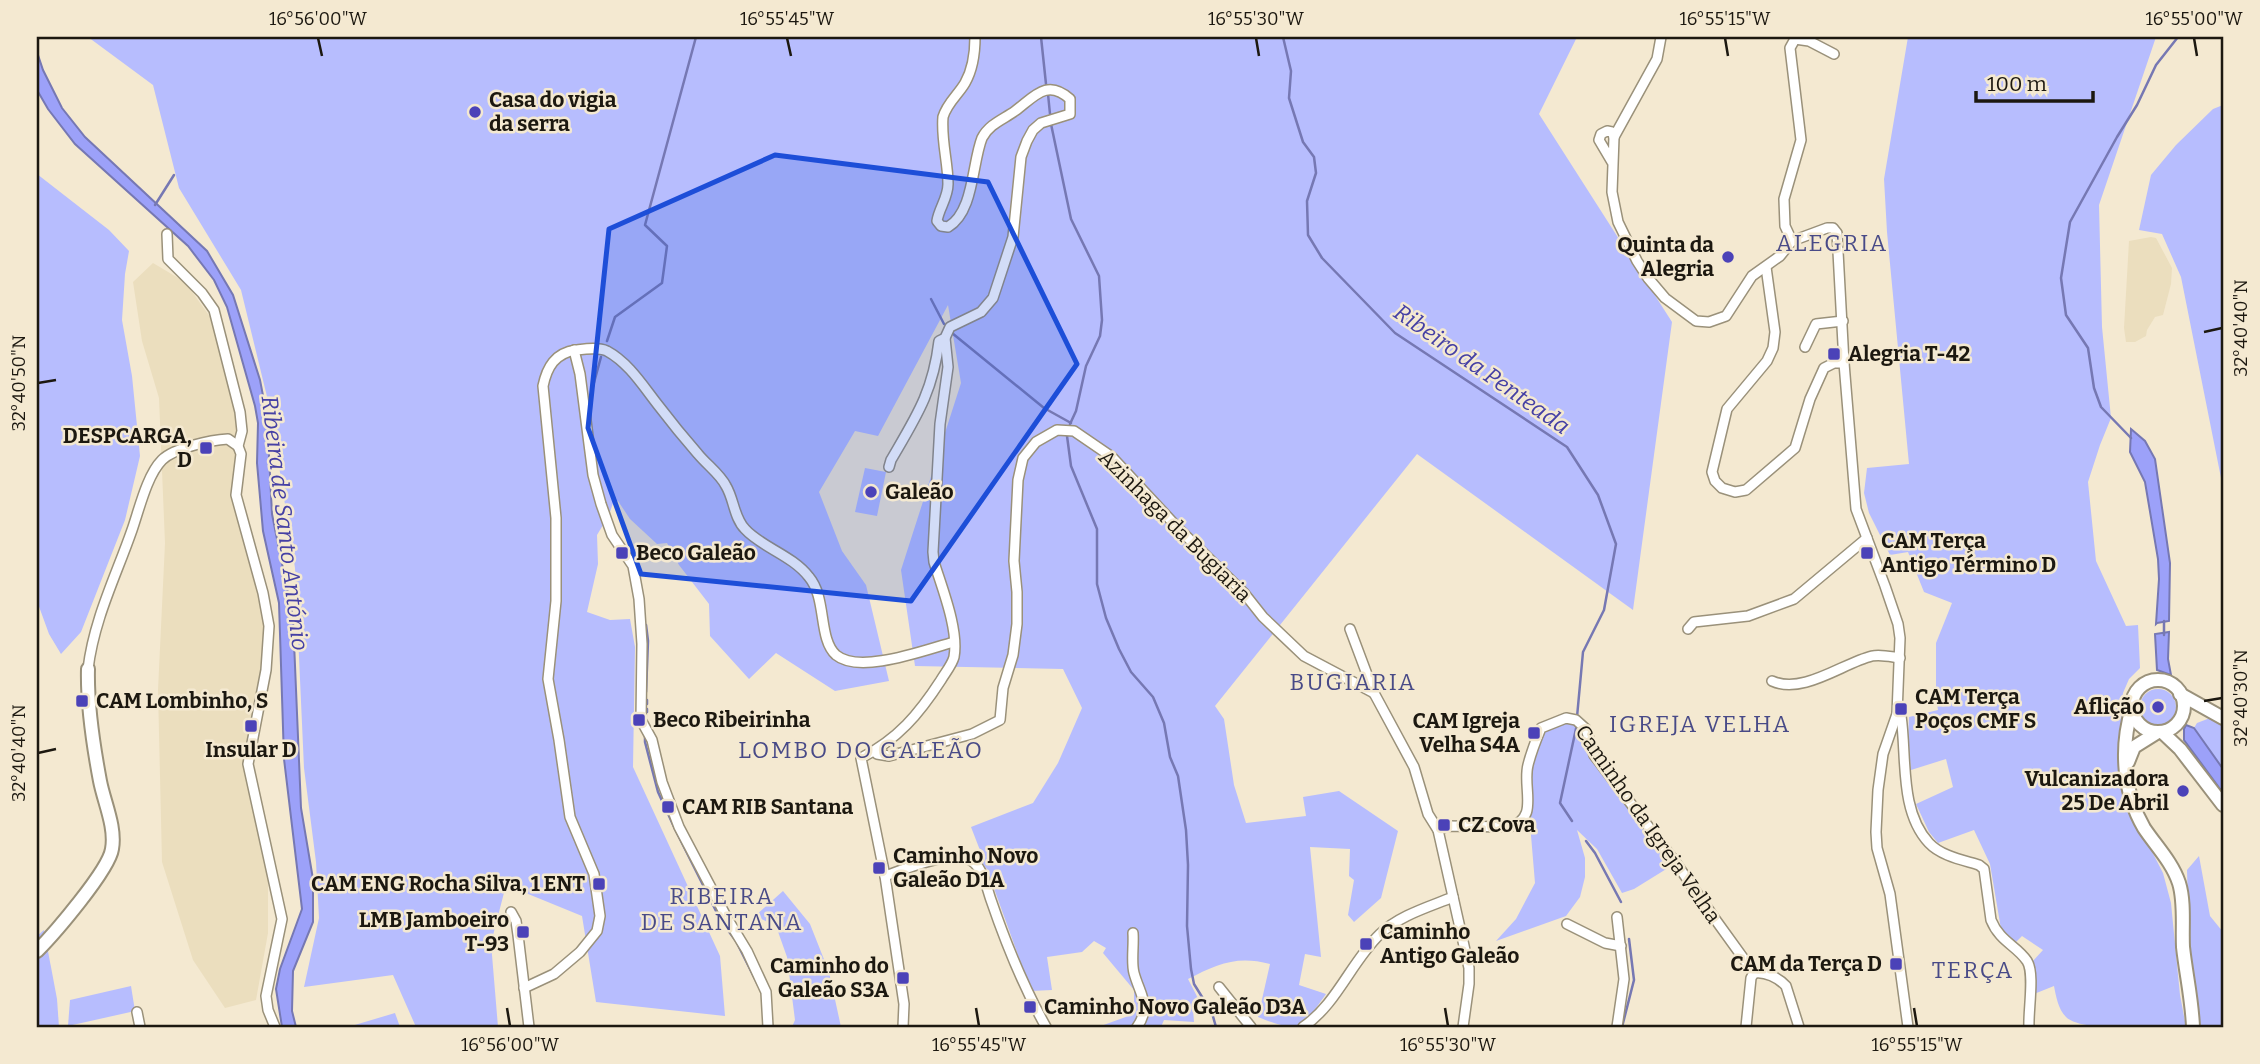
<svg xmlns="http://www.w3.org/2000/svg" width="2260" height="1064" viewBox="0 0 2260 1064" font-family="Bitter,serif">
  <rect width="100%" height="100%" fill="#f4e9d1"/>
  <g fill="#ebdebe">
    <path d="M2151,237L2156,238L2172,268L2171,284L2163,315L2155,317L2147,330L2146,336L2135,342H2126L2124,328L2129,241Z"/>
    <path d="M153,263L185,282L221,332L240,397L244,441L236,515L269,620L270,668L251,732L255,813L268,879V933L256,1000L225,1008L193,960L162,862L158,690L165,543L159,398L142,341L133,282Z"/>
  </g>
  <g fill="#b7bdfe">
    <path d="M88,37H1577L1539,114L1672,322L1633,610L1417,454L1215,706L1224,719L1234,785L1246,823L1306,816L1303,797L1339,791L1398,831L1381,898L1354,922L1348,915L1354,880L1349,876L1350,849L1310,847L1321,957L1305,954L1299,985L1326,994C1300,1030 1301,1034 1258,1017L1270,964C1237,955 1217,964 1188,979L1203,1008L1193,1009L1194,1022L1164,1020L1161,1027H1098L1134,1014V990L1103,953L1106,948L1094,941L1082,952L1047,957L1052,990L1031,991L987,869L979,861L983,858L971,827L1033,803L1058,763L1082,708L1063,669L915,666L901,570L961,383L948,305L878,436L855,431L819,492L842,551L866,585L889,681L835,691L776,653L749,679L710,636L709,604L679,565L667,543L657,544L630,519L618,501L613,503L609,515L597,535L598,564L587,612L610,620L630,619L635,647L633,767L720,956L725,1016L596,1002L582,916L506,885L491,943L498,1027H416L393,975L304,987L319,918L316,862L304,768L295,568L270,409L241,290L179,188L153,85Z"/>
    <path d="M1908,37H2156L2099,205L2102,327L2111,418L2100,445L2088,482L2096,561L2126,626L2138,625L2140,668L2129,679L2123,693L2120,779L2126,801L2163,873L2171,903L2180,995L2186,1027C2161,1027 2082,1033 2066,1017C2058,1009 2056,996 2054,986L2034,994L2031,963L2043,950L2022,936L2013,945L2001,929L1990,864L1974,830L1938,843L1929,832L1916,804L1953,787L1946,759L1911,770L1908,740L1909,717L1938,710L1936,698V643L1952,603L1924,592L1908,552L1890,555L1869,513L1864,493L1867,468L1909,464L1887,232L1884,179Z"/>
    <path d="M2223,105V488L2181,277L2162,234L2139,230L2151,175L2176,145L2213,109Z"/>
    <path d="M37,174L109,230L129,251L125,274L122,320L132,376L140,456L125,520L81,632L61,654L49,634L37,601Z"/>
    <path d="M865,468L886,472L877,516L855,512Z"/>
    <circle cx="2158" cy="707" r="18"/>
    <path d="M1566,718L1586,729L1594,755L1676,863L1634,889L1622,893L1597,849L1577,830L1585,858V877L1580,897L1566,916L1496,941L1516,919L1535,883L1526,776L1541,728Z"/>
    <path d="M2210,718L2219,720L2223,725V769L2194,728L2197,723Z"/>
    <path d="M2199,856L2210,916L2223,932V1027H2200L2189,943L2187,870Z"/>
    <path d="M783,891L810,924L829,972L841,1027H792L795,1020L787,957L776,926L755,916Z"/>
    <path d="M44,930L57,999L59,1027H37V936Z"/>
    <path d="M131,986L135,1011L68,1026L70,1000Z"/>
    <path d="M395,1013L400,1027H348Z"/>
  </g>
  <g fill="#9ca1f9" stroke="#7678b3" stroke-width="2">
    <path d="M37,52L43,70L62,108L85,137L207,251L233,295L260,380L267,416L272,514L293,618L301,808L313,879V922L293,971L292,1011L296,1027H282L276,989L280,969L302,909L284,759L279,603L263,531L257,463L258,423L255,406L227,307L214,280L188,246L75,144L48,109L37,90Z"/>
    <path d="M2131,429L2145,441L2155,459L2170,563L2169,621L2157,623L2156,624L2159,579L2158,559L2145,482L2130,452Z"/>
    <path d="M2169,632L2168,659L2171,675L2157,670L2155,634Z"/>
    <path d="M2186,725L2194,728L2223,769V793L2184,740V729Z"/>
  </g>
  <g fill="none" stroke-linecap="round" stroke-linejoin="round">
    <g stroke="#7678b3" stroke-width="2.5">
      <path d="M1041,37L1046,84"/>
      <path d="M1283,37L1291,71L1289,98L1303,142L1314,157L1316,173L1307,201L1308,235L1322,258L1395,333L1567,447L1598,495L1616,544L1604,610L1583,652L1577,717"/>
      <path d="M1048,94L1050,114"/>
      <path d="M1051,124L1071,219L1099,276L1102,320L1100,336L1086,366L1076,411L1070,424"/>
      <path d="M155,205L174,175"/>
      <path d="M931,299L944,324"/>
      <path d="M952,333L1044,408L1071,423"/>
      <path d="M607,341L615,317L662,283L667,246L645,225L696,37"/>
      <path d="M590,422L592,390L601,357"/>
      <path d="M1067,436L1071,466L1097,529V584L1106,618L1119,649L1131,672L1153,697L1164,723L1170,757L1178,776L1186,830L1188,865L1187,926L1191,969L1194,984L1212,1013L1216,1027"/>
      <path d="M2131,438L2101,407L2094,388L2088,348L2066,315L2061,278L2070,222L2117,137L2137,105L2156,65L2178,37"/>
      <path d="M646,625L648,641L646,692"/>
      <path d="M2164,635V621"/>
      <path d="M647,704V700"/>
      <path d="M647,709V712"/>
      <path d="M645,735V742L658,792L675,829L721,921L736,941L758,985"/>
      <path d="M1572,821L1560,803L1577,724"/>
      <path d="M1586,841L1595,853L1621,902"/>
      <path d="M1622,1027L1634,980L1629,939"/>
    </g>
    <g stroke="#9a917a" stroke-width="12">
      <g id="minor">
        <path d="M1614,137L1657,59L1661,37"/>
        <path d="M1612,162L1599,140L1601,134L1607,131L1612,132L1614,137L1612,192L1618,222L1637,261L1648,278L1665,298L1696,321L1709,322L1726,316L1752,276L1780,256L1792,241L1827,228H1833L1837,233L1844,363L1856,509L1885,586L1898,624L1900,638L1897,714L1883,754L1878,790L1876,832L1877,848L1890,894L1908,1027"/>
        <path d="M167,234L168,259L202,293L214,310L240,412L242,431L238,446L241,454L236,495L263,593L269,626L266,670L248,764L282,919L266,996L268,1010L275,1027"/>
        <path d="M1792,241L1785,226L1784,199L1801,140L1790,48L1795,39L1809,41L1834,54"/>
        <path d="M1766,267L1775,332L1773,348L1767,361L1727,409L1712,472L1715,481L1722,488L1735,492L1746,490L1795,448L1810,399L1824,368L1834,363H1844"/>
        <path d="M1805,347L1816,324L1843,321"/>
        <path d="M574,350L580,374L593,475L601,504L612,535L633,566L639,599L642,644L641,720L652,740L662,782L679,827L727,918L747,951L766,992L768,1027"/>
        <path d="M889,467L891,460C916,417 933,392 939,341L945,338L950,327L981,312L993,298L1013,237L1021,157L1027,141L1033,130L1041,123L1070,114V99C1047,78 1034,97 1015,111C1004,119 989,124 982,138C972,163 974,212 948,227L941,226L937,221C939,208 948,198 948,184C948,162 941,140 943,117C947,103 958,95 965,83C973,69 975,52 975,37"/>
        <path d="M1350,629L1374,693L1414,767L1428,814L1438,830L1469,968V984L1463,1027"/>
        <path d="M1688,629L1694,622L1748,616L1794,599L1867,538"/>
        <path d="M88,669C94,619 116,576 132,530C139,510 147,475 162,460C174,448 211,440 228,439L238,446"/>
        <path d="M1772,681C1803,695 1843,663 1872,656C1881,654 1892,657 1900,658"/>
        <path d="M1897,714L1901,716C1907,756 1899,811 1929,843C1941,856 1963,860 1979,865L1984,869L1991,920C2000,942 2016,945 2027,961C2035,973 2028,1011 2029,1027"/>
        <path d="M875,751L877,754L889,756L972,734L1000,720L1003,688L1013,655L1017,624V592L1014,561L1018,480L1023,458L1036,442L1057,430L1074,431L1112,457L1178,528L1244,593L1263,617L1304,656L1374,693"/>
        <path d="M1438,830L1448,826L1509,827C1540,819 1522,788 1528,765C1531,753 1536,740 1541,728L1566,718L1576,720L1586,729L1594,755L1676,863L1715,919L1754,973C1765,971 1779,978 1786,986L1799,1027"/>
        <path d="M885,876C905,869 949,851 968,859C983,865 986,886 991,900C1006,944 1023,986 1046,1027"/>
        <path d="M511,912L516,921L518,935L529,1027"/>
        <path d="M1567,924L1605,943L1621,946"/>
        <path d="M1133,933C1134,946 1131,962 1134,973C1140,995 1152,1006 1137,1027"/>
        <path d="M1219,987L1251,1027"/>
        <path d="M524,988L554,974L580,952L597,931L600,916L594,874L570,817L559,740L548,679L556,601V518L543,386C547,367 555,353 576,350C585,349 598,347 607,351C629,363 643,386 658,405C671,422 684,438 698,454C707,465 720,474 726,486C734,499 734,518 745,529C761,547 792,555 809,577C827,598 818,639 836,655C860,675 927,649 954,642"/>
        <path d="M137,1012L140,1027"/>
        <path d="M903,1027L904,1004L885,876L861,758C898,739 919,714 941,680C945,673 952,665 954,657C959,630 942,588 934,562L933,552L940,424L948,367L945,338"/>
        <path d="M1303,1027C1337,1004 1351,962 1380,934C1400,915 1429,907 1453,897"/>
        <path d="M1617,1027L1624,979L1617,917"/>
        <path d="M1746,1027L1751,978L1754,973"/>
      </g>
    </g>
    <g stroke="#9a917a" stroke-width="16">
      <g id="secondary">
        <circle cx="2158" cy="706" r="26"/>
        <path d="M2180,694L2223,718"/>
        <path d="M2132,708C2120,748 2123,792 2144,828C2156,846 2172,862 2179,883C2185,902 2182,927 2183,947C2186,974 2192,1000 2193,1027"/>
        <path d="M2162,732L2180,749L2223,805"/>
        <path d="M2128,762L2134,747L2158,732"/>
        <path d="M37,951C54,934 109,870 112,849C116,827 104,802 100,781C93,744 87,706 88,669"/>
      </g>
    </g>
    <use href="#minor" stroke="#fff" stroke-width="9"/>
    <use href="#secondary" stroke="#fff" stroke-width="12"/>
  </g>
  <path fill="#1d4ed8" fill-opacity="0.2" stroke="#1d4ed8" stroke-width="5" stroke-linejoin="round" d="M775,155L988,182L1077,364L911,601L641,574L588,428L609,229Z"/>
  <path fill="none" stroke="#1c1810" stroke-width="2.5" d="M318,38L322,56M787,38L791,56M1256,38L1259,56M1725,38L1728,56M2194,38L2197,56M2204,332L2222,328M38,383L56,380M2204,701L2222,698M38,753L56,749M507,1008L510,1026M976,1008L979,1026M1445,1008L1448,1026M1914,1008L1917,1026"/>
  <g fill="#4b42b8" stroke="#f4e9d1" stroke-width="2.5">
    <circle cx="475" cy="112" r="7"/>
    <circle cx="1728" cy="257" r="7"/>
    <rect x="1827" y="347" width="14" height="14" rx="3.5"/>
    <rect x="199" y="441" width="14" height="14" rx="3.5"/>
    <circle cx="871" cy="492" r="7"/>
    <rect x="615" y="546" width="14" height="14" rx="3.5"/>
    <rect x="1860" y="546" width="14" height="14" rx="3.5"/>
    <rect x="75" y="694" width="14" height="14" rx="3.5"/>
    <circle cx="2158" cy="707" r="7"/>
    <rect x="1894" y="702" width="14" height="14" rx="3.5"/>
    <rect x="632" y="713" width="14" height="14" rx="3.5"/>
    <rect x="244" y="719" width="14" height="14" rx="3.5"/>
    <rect x="1527" y="726" width="14" height="14" rx="3.5"/>
    <circle cx="2183" cy="791" r="7"/>
    <rect x="661" y="800" width="14" height="14" rx="3.5"/>
    <rect x="1437" y="818" width="14" height="14" rx="3.5"/>
    <rect x="872" y="861" width="14" height="14" rx="3.5"/>
    <rect x="592" y="877" width="14" height="14" rx="3.5"/>
    <rect x="516" y="925" width="14" height="14" rx="3.5"/>
    <rect x="1359" y="937" width="14" height="14" rx="3.5"/>
    <rect x="1889" y="957" width="14" height="14" rx="3.5"/>
    <rect x="896" y="971" width="14" height="14" rx="3.5"/>
    <rect x="1023" y="1000" width="14" height="14" rx="3.5"/>
  </g>
  <g text-anchor="middle" dominant-baseline="central" stroke-width="5" stroke-linejoin="round" paint-order="stroke">
    <g font-size="21" font-weight="bold" fill="#1c1810" stroke="#f4e9d1" text-anchor="start">
      <text x="489" y="100">Casa do vigia<tspan x="489" dy="24">da serra</tspan></text>
      <text x="1714" y="245" text-anchor="end">Quinta da<tspan x="1714" dy="24">Alegria</tspan></text>
      <text x="1848" y="354">Alegria T-42</text>
      <text x="192" y="436" text-anchor="end">DESPCARGA,<tspan x="192" dy="24">D</tspan></text>
      <text x="885" y="492">Galeão</text>
      <text x="1881" y="541">CAM Terça<tspan x="1881" dy="24">Antigo Término D</tspan></text>
      <text x="636" y="553">Beco Galeão</text>
      <text x="1915" y="697">CAM Terça<tspan x="1915" dy="24">Poços CMF S</tspan></text>
      <text x="96" y="701">CAM Lombinho, S</text>
      <text x="2144" y="707" text-anchor="end">Aflição</text>
      <text x="653" y="720">Beco Ribeirinha</text>
      <text x="1520" y="721" text-anchor="end">CAM Igreja<tspan x="1520" dy="24">Velha S4A</tspan></text>
      <text x="251" y="750" text-anchor="middle">Insular D</text>
      <text x="2169" y="779" text-anchor="end">Vulcanizadora<tspan x="2169" dy="24">25 De Abril</tspan></text>
      <text x="682" y="807">CAM RIB Santana</text>
      <text x="1458" y="825">CZ Cova</text>
      <text x="893" y="856">Caminho Novo<tspan x="893" dy="24">Galeão D1A</tspan></text>
      <text x="585" y="884" text-anchor="end">CAM ENG Rocha Silva, 1 ENT</text>
      <text x="509" y="920" text-anchor="end">LMB Jamboeiro<tspan x="509" dy="24">T-93</tspan></text>
      <text x="1380" y="932">Caminho<tspan x="1380" dy="24">Antigo Galeão</tspan></text>
      <text x="1882" y="964" text-anchor="end">CAM da Terça D</text>
      <text x="889" y="966" text-anchor="end">Caminho do<tspan x="889" dy="24">Galeão S3A</tspan></text>
      <text x="1044" y="1007">Caminho Novo Galeão D3A</text>
    </g>
    <g font-size="21" fill="#1c1810" stroke="#f4e9d1">
      <text transform="translate(1175 526) rotate(45)">Azinhaga da Bugiaria</text>
      <text transform="translate(1648 824) rotate(55)">Caminho da Igreja Velha</text>
    </g>
    <g font-size="23" letter-spacing="2" fill="#484a87" stroke="#f4e9d1">
      <text x="1832" y="243">ALEGRIA</text>
      <text x="1353" y="682">BUGIARIA</text>
      <text x="1700" y="724">IGREJA VELHA</text>
      <text x="861" y="750">LOMBO DO GALEÃO</text>
      <text x="722" y="896">RIBEIRA<tspan x="722" dy="26">DE SANTANA</tspan></text>
      <text x="1973" y="970">TERÇA</text>
    </g>
    <g font-size="23" font-style="italic" fill="#4540a5" stroke="#f4e9d1">
      <text transform="translate(1482 369) rotate(35)">Ribeiro da Penteada</text>
      <text transform="translate(285 523) rotate(83)">Ribeira de Santo António</text>
    </g>
  </g>
  <rect width="2260" height="1064" fill="none" stroke="#f4e9d1" stroke-width="77"/>
  <path d="M1976 91v10h117v-10" fill="none" stroke="#1c1810" stroke-width="3.5"/>
  <text x="1987" y="91" font-size="21" fill="#1c1810" stroke="#f4e9d1" stroke-width="5" paint-order="stroke">100 m</text>
  <rect x="38" y="38" width="2184" height="988" fill="none" stroke="#1c1810" stroke-width="2.5"/>
  <g font-size="18" text-anchor="middle" fill="#1c1810">
    <text x="318" y="25">16°56'00"W</text>
    <text x="787" y="25">16°55'45"W</text>
    <text x="1256" y="25">16°55'30"W</text>
    <text x="1725" y="25">16°55'15"W</text>
    <text x="2194" y="25">16°55'00"W</text>
    <text transform="translate(2241 328) rotate(-90)" y="6">32°40'40"N</text>
    <text transform="translate(19 383) rotate(-90)" y="6">32°40'50"N</text>
    <text transform="translate(2241 698) rotate(-90)" y="6">32°40'30"N</text>
    <text transform="translate(19 753) rotate(-90)" y="6">32°40'40"N</text>
    <text x="510" y="1051">16°56'00"W</text>
    <text x="979" y="1051">16°55'45"W</text>
    <text x="1448" y="1051">16°55'30"W</text>
    <text x="1917" y="1051">16°55'15"W</text>
  </g>
</svg>
